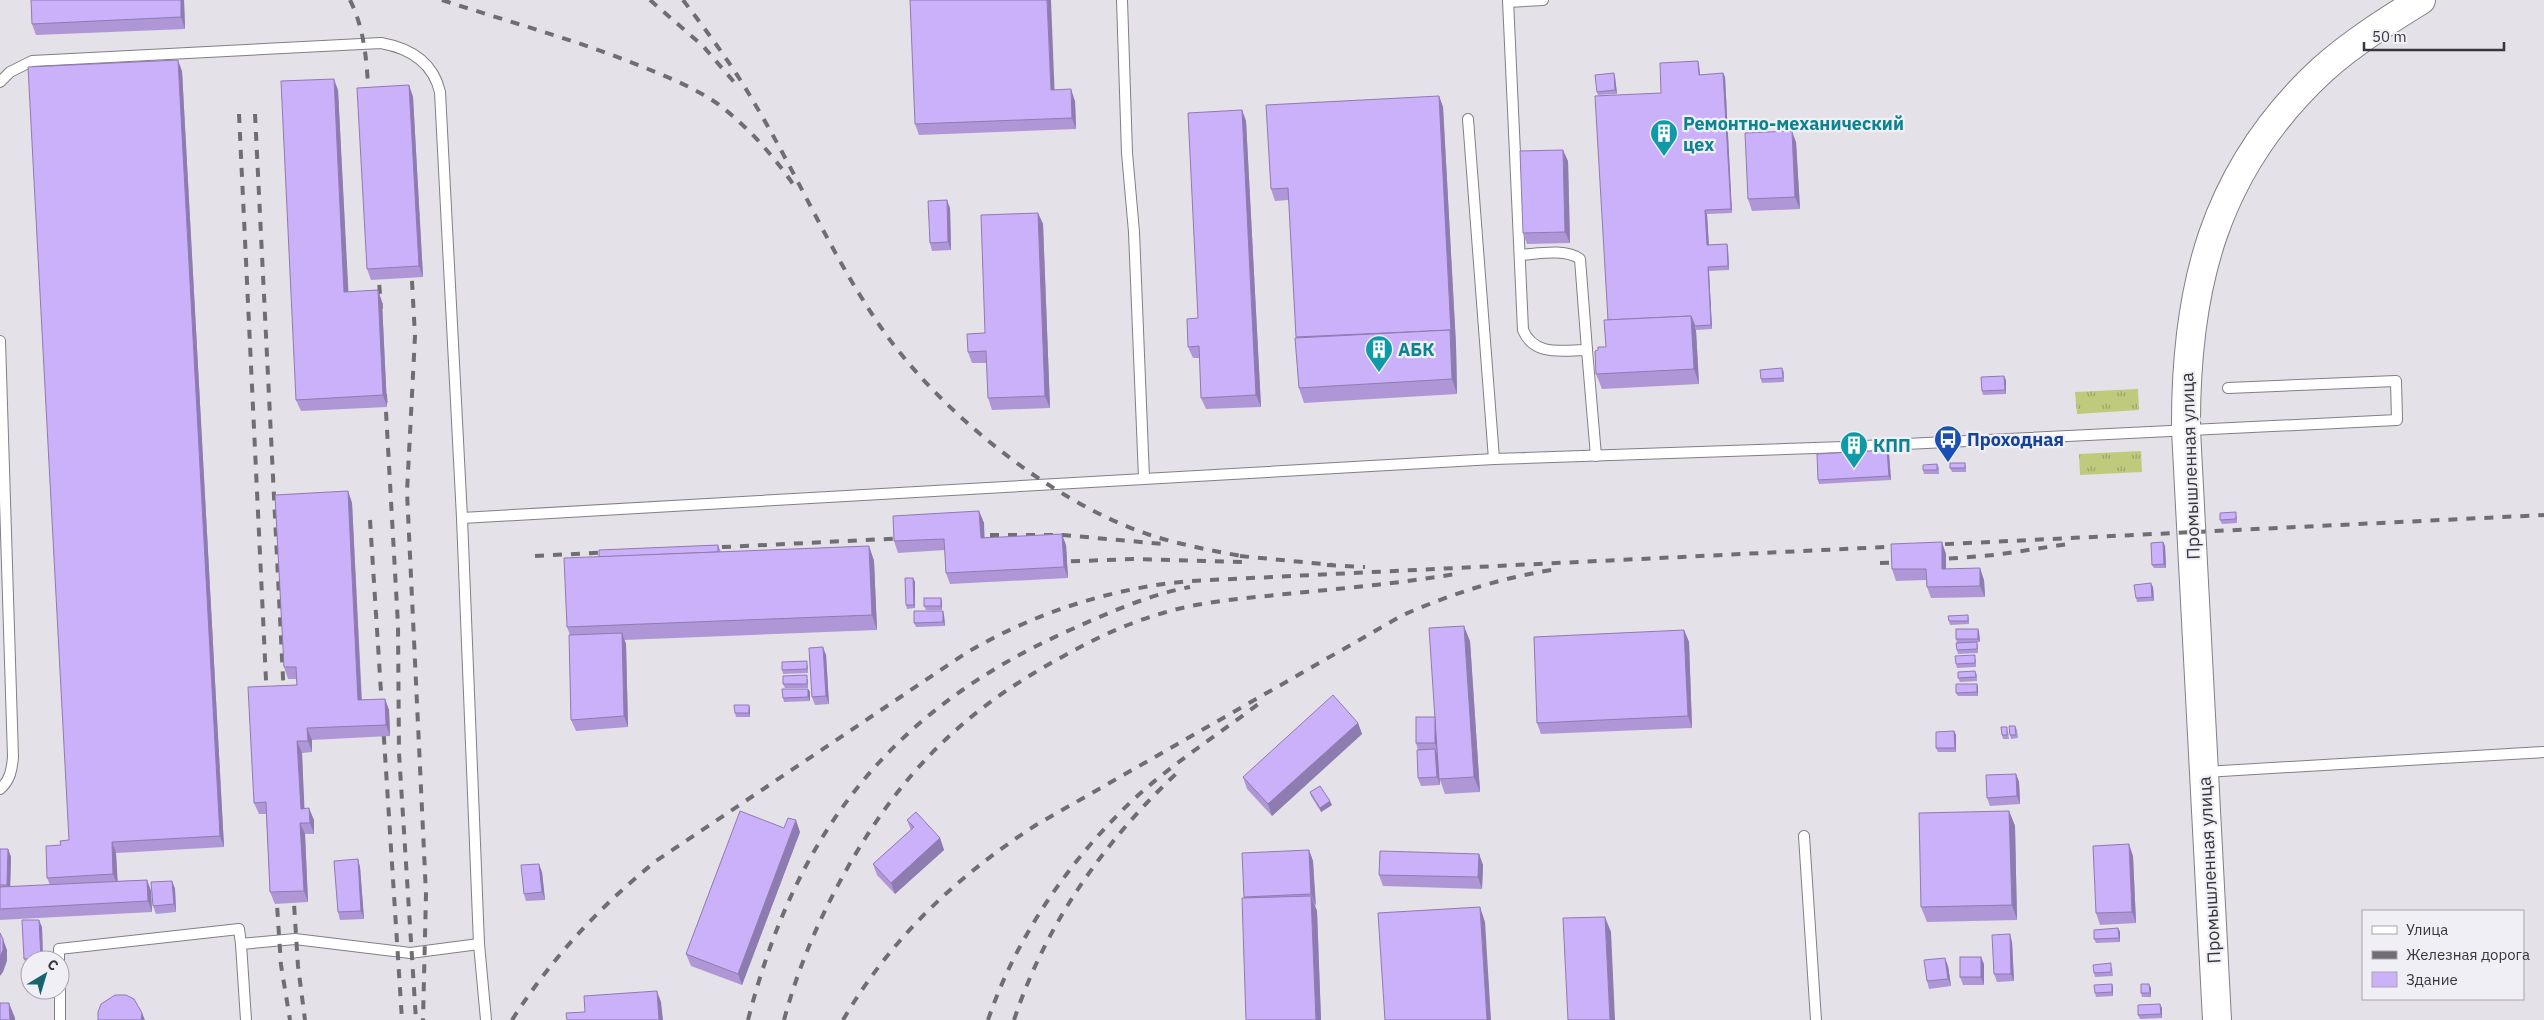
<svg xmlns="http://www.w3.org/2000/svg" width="2544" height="1020" viewBox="0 0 2544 1020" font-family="'IBM Plex Sans',sans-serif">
  <defs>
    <pattern id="grass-tufts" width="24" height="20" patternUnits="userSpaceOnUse" patternTransform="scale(1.25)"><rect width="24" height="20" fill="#bfca7d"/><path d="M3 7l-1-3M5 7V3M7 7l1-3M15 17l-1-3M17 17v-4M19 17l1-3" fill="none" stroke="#9ca567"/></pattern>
  </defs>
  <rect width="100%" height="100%" fill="#e4e1e9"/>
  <g fill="url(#grass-tufts)">
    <path d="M2138,389L2139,410L2077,414L2075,392Z"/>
    <path d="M2141,451L2142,472L2080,475L2079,454Z"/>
  </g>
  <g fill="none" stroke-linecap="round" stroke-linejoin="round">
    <g stroke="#817f85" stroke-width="12">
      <g id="lane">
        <path d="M1122,0L1127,153L1134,232L1144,478"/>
        <path d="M1508,0L1523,330C1534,357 1563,350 1587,350L1596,456"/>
        <path d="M1508,2L1543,0"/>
        <path d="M0,82L10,72L32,61L381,43C409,48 433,62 440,92L462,518L479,944L486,1020"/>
        <path d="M1468,119L1494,459"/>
        <path d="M1520,255C1537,254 1565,248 1580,259L1587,350"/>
        <path d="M0,341L13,757C12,769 10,781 0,789"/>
        <path d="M462,518L1494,459L1844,447L2397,420L2396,381L2228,388"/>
        <path d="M2205,772L2544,752"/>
        <path d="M1804,836L1816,1020"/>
        <path d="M59,960V949L239,929L241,944"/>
        <path d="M60,990V1020"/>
        <path d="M246,1020L241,944L295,939L410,953L479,944"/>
      </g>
    </g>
    <g stroke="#817f85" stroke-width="30">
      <path id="secondary" d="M2217,1020L2186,430C2185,288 2214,170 2322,70C2352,43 2387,21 2421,0"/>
    </g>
    <use href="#lane" stroke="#fff" stroke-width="10"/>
    <use href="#secondary" stroke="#fff" stroke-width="28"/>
    <g stroke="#706e73" stroke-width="4" stroke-dasharray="9 9" stroke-linecap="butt">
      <path d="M350,0C366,32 367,67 369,102"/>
      <path d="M442,0C509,22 577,40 643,67C668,77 695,88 718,104C747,126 772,154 793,184"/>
      <path d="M650,0L703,46L734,82"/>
      <path d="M683,0C709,34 735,69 756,106C798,176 830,252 876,320C933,407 1050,502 1150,535C1181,545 1214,551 1247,557"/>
      <path d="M239,114L267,701"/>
      <path d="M255,114L284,698"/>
      <path d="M411,263L415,336L407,492L426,894L423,1020"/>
      <path d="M378,267L381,309"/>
      <path d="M385,394L398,625L399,753L416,1020"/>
      <path d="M370,520L402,1020"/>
      <path d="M972,535H1063L1163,544"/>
      <path d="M1927,545L2544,515"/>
      <path d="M704,548L907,538"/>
      <path d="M535,556L612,552"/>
      <path d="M1240,556L1333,565"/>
      <path d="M1931,560L1995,555L2068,544"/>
      <path d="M1053,562L1133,559L1245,562"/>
      <path d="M1880,563L1906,562"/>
      <path d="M1327,565L1365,567"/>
      <path d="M293,888L298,966L305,1020"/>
      <path d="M276,890L281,965L290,1020"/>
      <path d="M512,1020C551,959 599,907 656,861L966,653C1034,613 1111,588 1190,581L1905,546"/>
      <path d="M748,1020C796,832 891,710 1070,630C1108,613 1148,595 1190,587"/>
      <path d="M784,1020C798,968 818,921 844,874C899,775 962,711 1062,657C1094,639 1127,623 1163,613C1199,602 1238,599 1276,595C1335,589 1396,584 1455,574"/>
      <path d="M843,1020C891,938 957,876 1036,825L1403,615C1453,593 1504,577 1558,569"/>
      <path d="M988,1020C1016,937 1070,859 1134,799C1173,763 1219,734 1261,702"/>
      <path d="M1014,1020C1046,923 1105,840 1179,771"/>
    </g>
  </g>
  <g fill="#af97d7">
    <path d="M184,0L185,29L36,35L32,24Z"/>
    <path d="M1698,61L1699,65L1700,75L1723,73L1725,77L1732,213L1707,214L1709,245L1727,244L1728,248L1729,270L1709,271L1712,329L1696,330L1699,384L1602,389L1596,374L1598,350L1606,347L1661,93Z"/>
    <path d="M182,71L224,847L116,853L117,881L147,880L151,891L152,912L0,920V849H8L11,857L10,887L50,885L47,878L61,845L69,840Z"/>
    <path d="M1614,73L1615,77L1617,94L1598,95L1597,92Z"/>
    <path d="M409,85L413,97L423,277L371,280L367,269Z"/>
    <path d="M338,90L348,292L378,290L382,302L387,407L301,411L296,400Z"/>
    <path d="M1054,90L1075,101L1076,129L919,135L915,124Z"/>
    <path d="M1439,96L1443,107L1456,345L1457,394L1304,403L1299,388L1289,200L1275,201L1271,189Z"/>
    <path d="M1242,110L1246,121L1261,407L1206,409L1201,398L1200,358H1193L1188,347L1198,318Z"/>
    <path d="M1796,142L1800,209L1752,211L1748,199Z"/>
    <path d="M1568,161L1570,243L1527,244L1523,233Z"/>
    <path d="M950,208L951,250L932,251L930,243Z"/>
    <path d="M1038,213L1043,224L1050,408L992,410L988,398L987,363H972L968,352L985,333Z"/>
    <path d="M1782,368L1784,372V382L1762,383L1761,379Z"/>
    <path d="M2006,380V394L1983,395L1982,391Z"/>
    <path d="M1889,454L1891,480L1819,484L1818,480Z"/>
    <path d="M1965,463L1966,467V472H1952L1950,468Z"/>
    <path d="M1937,464L1939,468V474H1924L1923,470Z"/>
    <path d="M348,491L352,503L362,700L385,699L389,710L390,736L312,740V752L302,753L304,808L314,820V834H305L308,902L275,904L270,892L266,814H259L254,803L297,685L296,679H288L284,667Z"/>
    <path d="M979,511L984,523V537L1066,545L1068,578L950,584L946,573L945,550L898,553L894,541Z"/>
    <path d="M2237,516V523L2222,524L2220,520Z"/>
    <path d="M2163,542L2165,546L2166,568H2154L2152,565Z"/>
    <path d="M718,545L721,552L869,546L874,561L877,630L624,640L626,644L628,727L576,731L571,720L570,635L567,627L599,557Z"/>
    <path d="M1946,554V569L1984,580L1985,597L1931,598L1927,587L1926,580L1896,581L1892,569Z"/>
    <path d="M913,578L915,582V608L907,609L906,605Z"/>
    <path d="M2153,587L2154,601L2137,602L2136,598Z"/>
    <path d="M942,602V610H926L924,606Z"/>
    <path d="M944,615L945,626L916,627L914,623Z"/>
    <path d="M1968,615L1969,619V624L1950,625L1949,621Z"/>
    <path d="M1978,629L1979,632L1980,642H1977L1978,646V653L1958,654L1957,650V643L1956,639Z"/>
    <path d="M1684,630L1689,642L1692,728L1541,734L1537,723Z"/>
    <path d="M1470,641L1480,792L1445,794L1440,780V785L1421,786L1418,778V750L1416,743L1435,718Z"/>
    <path d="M826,655L829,704L815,705L812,697Z"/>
    <path d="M1976,659V667L1957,668L1956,664Z"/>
    <path d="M808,665V673L783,674L782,670Z"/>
    <path d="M1975,671L1977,675V681L1960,682L1958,678Z"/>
    <path d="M808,679V688H785L783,684Z"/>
    <path d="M1977,684L1978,688V696H1958L1956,693Z"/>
    <path d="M808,689L810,692V701L784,702L783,698Z"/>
    <path d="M750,709V717H736L735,713Z"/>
    <path d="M1358,723L1362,734L1272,816L1247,789L1243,777Z"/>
    <path d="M2015,726L2017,730L2018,738L2011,739L2010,735Z"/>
    <path d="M2008,730L2009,739H2003L2002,735Z"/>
    <path d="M1954,731L1956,735V752H1938L1936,748Z"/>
    <path d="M2016,774L2019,782L2020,804L1990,806L1987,798Z"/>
    <path d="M1310,792L1332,805L1321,812L1311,796Z"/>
    <path d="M2009,811L2015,826L2017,920L1927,922L1921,907Z"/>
    <path d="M907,820L940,838L944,850L895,894L877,875L873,864L911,830Z"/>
    <path d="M800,832L742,985L691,966L686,954Z"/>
    <path d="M1309,850L1313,861L1315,906L1317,911L1321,1020H1246L1244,898Z"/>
    <path d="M1479,854L1483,865L1482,889L1383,886L1379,875Z"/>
    <path d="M2133,856L2136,923L2100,925L2096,913Z"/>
    <path d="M358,859L360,867L364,919L340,920L338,912Z"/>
    <path d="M542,872L545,900L526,901L524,894Z"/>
    <path d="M172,881L175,889L176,912L156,914L153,906Z"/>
    <path d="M42,927L43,960H30V966H27L24,959Z"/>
    <path d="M2118,928L2120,932V942L2096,943L2094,939Z"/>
    <path d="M2012,942L2014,981L1997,982L1994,974Z"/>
    <path d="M1984,964V985H1963L1960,977Z"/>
    <path d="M1948,966L1951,986L1929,989L1927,981Z"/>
    <path d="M2112,967L2113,976L2095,977L2094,973Z"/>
    <path d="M2112,984L2113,988V996L2096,997L2095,993Z"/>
    <path d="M2151,988V997H2142L2141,993Z"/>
    <path d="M2162,1008V1018L2140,1019L2138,1015Z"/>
  </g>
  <g fill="#8e7baf">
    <path d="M181,0H184L185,29L181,17Z"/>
    <path d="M1047,0H1051L1055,102L1051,90Z"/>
    <path d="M178,60L182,71L224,847L220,836Z"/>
    <path d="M1698,61L1699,65L1700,79L1699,75Z"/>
    <path d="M1614,73L1615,77L1617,94L1615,90Z"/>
    <path d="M1723,73L1725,77L1732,213L1731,209Z"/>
    <path d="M334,79L338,90L349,303L344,292Z"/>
    <path d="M409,85L413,97L423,277L419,266Z"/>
    <path d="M1071,89L1075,101L1076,129L1072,118Z"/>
    <path d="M1439,96L1443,107L1456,345L1457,394L1452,379Z"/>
    <path d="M1242,110L1246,121L1261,407L1256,395Z"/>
    <path d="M1792,131L1796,142L1800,209L1795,197Z"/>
    <path d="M1563,150L1568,161L1570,243L1565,232Z"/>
    <path d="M947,200L950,208L951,250L948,242Z"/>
    <path d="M1705,210L1707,214L1709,249L1707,245Z"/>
    <path d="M1038,213L1043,224L1050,408L1045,396Z"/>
    <path d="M1727,244L1728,248L1729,270L1728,266Z"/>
    <path d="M1708,267L1709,271L1712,329L1711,325Z"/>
    <path d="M378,290L382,302L387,407L383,395Z"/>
    <path d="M1691,316L1696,331L1699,384L1694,369Z"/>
    <path d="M2004,376L2006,380V394L2005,390Z"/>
    <path d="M1887,450L1889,454L1891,480L1889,476Z"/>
    <path d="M348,491L352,503L362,711L358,700Z"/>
    <path d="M979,511L984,523L985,549L981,538Z"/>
    <path d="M1062,534L1066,545L1068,578L1064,567Z"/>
    <path d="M1942,542L1946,554V580L1942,569Z"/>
    <path d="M2163,542L2165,546L2166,568L2164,564Z"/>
    <path d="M869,546L874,561L877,630L872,615Z"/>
    <path d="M1980,568L1984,580L1985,597L1980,586Z"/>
    <path d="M913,578L915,582V608L914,605Z"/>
    <path d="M2151,583L2153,587L2154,601L2152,597Z"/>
    <path d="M941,598L942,602V610L941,606Z"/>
    <path d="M943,611L944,615L945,626L943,622Z"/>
    <path d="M1464,626L1470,641L1480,792L1474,777Z"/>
    <path d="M1978,629L1979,632L1980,642L1978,639Z"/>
    <path d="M1684,630L1689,642L1692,728L1688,716Z"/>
    <path d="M622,633L626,644L628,727L624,716Z"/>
    <path d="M823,647L826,655L829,704L826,696Z"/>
    <path d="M1977,684L1978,688V696L1977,692Z"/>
    <path d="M808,689L810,692V701L808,697Z"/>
    <path d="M385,699L389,710L390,736L386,725Z"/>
    <path d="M749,705L750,709V717L749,713Z"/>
    <path d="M1435,717L1437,751L1435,743Z"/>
    <path d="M1358,723L1362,734L1272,816L1268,804Z"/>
    <path d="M307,728L312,740V752L308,741Z"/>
    <path d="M1954,731L1956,735V752L1955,748Z"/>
    <path d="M297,741L302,753L305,820L301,809Z"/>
    <path d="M1435,749L1438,756L1440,785L1437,777Z"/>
    <path d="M2016,774L2019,782L2020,804L2017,796Z"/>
    <path d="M1330,801L1332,805L1321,812L1320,808Z"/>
    <path d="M309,808L314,820V834L310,823Z"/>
    <path d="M2009,811L2015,826L2017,920L2012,905Z"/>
    <path d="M796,820L800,832L742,985L738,974Z"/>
    <path d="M300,823L305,834L308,902L304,891Z"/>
    <path d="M940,838L944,850L895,894L891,883Z"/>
    <path d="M112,842L116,853L118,886L113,874Z"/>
    <path d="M2129,844L2133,856L2136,923L2132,912Z"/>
    <path d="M8,849L11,857L10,893L7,885Z"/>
    <path d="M1309,850L1313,861L1316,906L1311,894Z"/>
    <path d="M1479,854L1483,865L1482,889L1478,877Z"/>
    <path d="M358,859L360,867L364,919L361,911Z"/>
    <path d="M539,864L542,872L545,900L542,892Z"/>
    <path d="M147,880L151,891L152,912L148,901Z"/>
    <path d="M172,881L175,889L176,912L174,904Z"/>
    <path d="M1311,896L1317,911L1321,1020H1316Z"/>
    <path d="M1480,907L1485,922L1491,1020H1487Z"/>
    <path d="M1605,917L1611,932L1615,1020H1610Z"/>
    <path d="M39,920L42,927L43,960H41V958Z"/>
    <path d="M2118,928L2120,932V942L2119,938Z"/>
    <path d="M2010,934L2012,942L2014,981L2011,974Z"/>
    <path d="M3,939L7,950V961L3,972L0,976V957Z"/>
    <path d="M1981,957L1984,964V985L1981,977Z"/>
    <path d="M1945,958L1948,966L1951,986L1948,979Z"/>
    <path d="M2112,984L2113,988V996L2112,992Z"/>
    <path d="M2149,984L2151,988V997L2150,993Z"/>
    <path d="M657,991L661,1002L663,1020H659Z"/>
    <path d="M9,1003L15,1018V1020H10Z"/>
    <path d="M2160,1004L2162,1008V1018L2161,1014Z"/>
    <path d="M142,1013L145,1020H141Z"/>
  </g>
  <g fill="#cbb0fa" stroke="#8e7baf">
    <path d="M31,0H181V17L32,24Z"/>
    <path d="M910,0H1047L1051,90L1071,89L1072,118L915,124Z"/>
    <path d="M178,60L220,836L112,842L113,874L47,878L46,846L61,845L60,841L69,840L28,67Z"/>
    <path d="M1698,61L1699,75L1723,73L1731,209L1705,210L1707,245L1727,244L1728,266L1708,267L1711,325L1695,326L1691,316L1608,320L1595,96L1661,93L1660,63Z"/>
    <path d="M1614,73L1615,90L1597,92L1595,75Z"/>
    <path d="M334,79L344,292L378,290L383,395L296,400L281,81Z"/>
    <path d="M409,85L419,266L367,269L357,88Z"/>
    <path d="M1439,96L1451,333L1450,330L1296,337L1288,188L1271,189L1266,105Z"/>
    <path d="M1242,110L1256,395L1201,398L1199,346L1188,347L1187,319L1198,318L1188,113Z"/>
    <path d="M1792,131L1795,197L1748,199L1745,133Z"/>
    <path d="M1563,150L1565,232L1523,233L1520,151Z"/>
    <path d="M947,200L948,242L930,243L928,201Z"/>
    <path d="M1038,213L1045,396L988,398L986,351L968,352L967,334L985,333L981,215Z"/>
    <path d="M1691,316L1694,369L1596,374L1595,351L1598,350V347H1606L1604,320Z"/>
    <path d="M1450,330L1452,379L1299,388L1295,338Z"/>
    <path d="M1782,368L1783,378L1761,379L1760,370Z"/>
    <path d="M2004,376L2005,390L1982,391L1981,377Z"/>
    <path d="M1887,450L1889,476L1818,480L1817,454Z"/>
    <rect x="1950" y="463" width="15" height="5"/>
    <path d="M1937,464V470H1923V465Z"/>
    <path d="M348,491L358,700L385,699L386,725L307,728L308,741H297L301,809L309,808L310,823H300L304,891L270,892L266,802L254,803L248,687L297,685L296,667H284L275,495Z"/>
    <path d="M979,511L981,538L1062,534L1064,567L946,573L944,539L894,541L893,516Z"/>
    <path d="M2236,512V519L2220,520V513Z"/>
    <path d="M1942,542V569L1980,568V586L1927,587L1926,569H1892L1891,544Z"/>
    <path d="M2163,542L2164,564L2152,565L2151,543Z"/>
    <path d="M718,545V552L599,557V550Z"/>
    <path d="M869,546L872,615L567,627L564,558Z"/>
    <path d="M905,578H913L914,605H906Z"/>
    <path d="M2151,583L2152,597L2136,598L2134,585Z"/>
    <rect x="924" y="598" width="17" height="8"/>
    <path d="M914,611H943V622L914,623Z"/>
    <path d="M1968,615V621H1949L1948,616Z"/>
    <path d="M1464,626L1474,777L1439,779L1429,628Z"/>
    <rect x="1956" y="629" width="22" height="10"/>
    <path d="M1684,630L1688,716L1537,723L1534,637Z"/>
    <path d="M622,633L624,716L571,720L569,635Z"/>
    <path d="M1977,642V649L1957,650L1956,643Z"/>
    <path d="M823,647L826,696L812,697L809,648Z"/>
    <path d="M1975,655V663L1956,664L1955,656Z"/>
    <path d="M807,661V669L782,670V662Z"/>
    <path d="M1975,671L1976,677L1958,678V672Z"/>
    <path d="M807,675V684H783V676Z"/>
    <path d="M1956,684H1977V692L1956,693Z"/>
    <path d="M782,689H808V697L783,698Z"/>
    <path d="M1333,695L1358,723L1268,804L1243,777Z"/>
    <path d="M734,705H749V713H735Z"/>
    <rect x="1416" y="717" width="19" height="26"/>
    <path d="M2009,726H2015L2016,735H2010Z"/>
    <path d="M2001,727H2007V735H2002Z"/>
    <path d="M1954,731L1955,748H1936V732Z"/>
    <path d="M1435,749L1437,777L1418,778L1417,750Z"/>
    <path d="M2016,774L2017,796L1987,798L1986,775Z"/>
    <path d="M1320,786L1330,801L1320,808L1310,792Z"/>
    <path d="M740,811L784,828L788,818L796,820L738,974L686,954Z"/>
    <path d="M2009,811L2012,905L1921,907L1919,813Z"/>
    <path d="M916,812L940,838L891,883L873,864L914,827L907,820Z"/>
    <path d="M2129,844L2132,912L2096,913L2093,846Z"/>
    <path d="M0,849H8L7,885H0Z"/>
    <path d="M1309,850L1311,894L1244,897L1242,853Z"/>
    <path d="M1380,851L1479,854L1478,877L1379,875Z"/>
    <path d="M358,859L361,911L338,912L334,861Z"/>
    <path d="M539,864L542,892L524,894L521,865Z"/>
    <path d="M147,880L148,901L0,909V887Z"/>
    <path d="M172,881L174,904L153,906L151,882Z"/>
    <path d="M1311,896L1316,1020H1246L1242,898Z"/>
    <path d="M1480,907L1487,1020H1385L1378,913Z"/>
    <path d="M1605,917L1610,1020H1568L1563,918Z"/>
    <path d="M22,920H39L41,958L24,959Z"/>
    <path d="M2118,928L2119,938L2094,939V930Z"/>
    <path d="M0,933L3,939V950L0,957Z"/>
    <path d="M2010,934L2011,974H1994L1992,935Z"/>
    <rect x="1960" y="957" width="21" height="20"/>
    <path d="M1945,958L1948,979L1927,981L1924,960Z"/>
    <path d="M2111,963V972L2094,973L2093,965Z"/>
    <path d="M2112,984V992L2095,993L2094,985Z"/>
    <path d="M2141,984H2149L2150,993H2141Z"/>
    <path d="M657,991L659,1020H567L566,1013L585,1012L584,996Z"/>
    <path d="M115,995H126L134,999L142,1013L141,1020H98V1012L101,1004Z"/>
    <path d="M0,1003H9L10,1020H0Z"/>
    <path d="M2160,1004L2161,1014L2138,1015V1005Z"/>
  </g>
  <defs>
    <g id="building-pin" transform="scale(1.4375)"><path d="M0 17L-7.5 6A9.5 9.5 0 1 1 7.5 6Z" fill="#0f9aa8" stroke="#f1eff6"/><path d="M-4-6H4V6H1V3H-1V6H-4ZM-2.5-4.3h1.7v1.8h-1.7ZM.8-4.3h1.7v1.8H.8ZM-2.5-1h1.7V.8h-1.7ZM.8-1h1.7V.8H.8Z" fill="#fff"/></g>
    <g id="bus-pin" transform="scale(1.4375)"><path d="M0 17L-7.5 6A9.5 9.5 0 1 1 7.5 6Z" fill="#1a4fb4" stroke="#f1eff6"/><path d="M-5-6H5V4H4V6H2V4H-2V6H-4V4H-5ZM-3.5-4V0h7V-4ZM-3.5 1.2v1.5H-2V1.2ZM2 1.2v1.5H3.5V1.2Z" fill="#fff"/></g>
  </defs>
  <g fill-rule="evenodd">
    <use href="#building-pin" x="1664" y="133"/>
    <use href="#building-pin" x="1379" y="349"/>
    <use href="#bus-pin" x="1948" y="439"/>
    <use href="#building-pin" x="1854" y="445"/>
  </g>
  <g text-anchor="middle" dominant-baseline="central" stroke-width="4.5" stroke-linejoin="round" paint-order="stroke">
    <g font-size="18" font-weight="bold" fill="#0d838f" stroke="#f1eff6" text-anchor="start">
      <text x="1683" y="123">Ремонтно-механический<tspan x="1683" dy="21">цех</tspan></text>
      <text x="1398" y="349">АБК</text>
      <text x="1873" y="445">КПП</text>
    </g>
    <g font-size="18" font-weight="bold" fill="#164399" stroke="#f1eff6" text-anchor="start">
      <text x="1967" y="439">Проходная</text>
    </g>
    <g font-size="18" fill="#373639" stroke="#f1eff6">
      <text transform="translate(2190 466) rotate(-92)">Промышленная улица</text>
      <text transform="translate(2209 870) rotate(-93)">Промышленная улица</text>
    </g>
  </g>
  <rect x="2362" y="910" width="162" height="90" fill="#f1eff6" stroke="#a7a5aa"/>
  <rect x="2372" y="926" width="25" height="8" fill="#ffffff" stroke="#a7a5aa"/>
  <text x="2406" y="935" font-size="15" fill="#373639">Улица</text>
  <rect x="2372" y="951" width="25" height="8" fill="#706e73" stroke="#a7a5aa"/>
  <text x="2406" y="960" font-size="15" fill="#373639">Железная дорога</text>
  <rect x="2372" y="972" width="25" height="15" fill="#cbb0fa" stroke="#a7a5aa"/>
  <text x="2406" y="985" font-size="15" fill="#373639">Здание</text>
  <g transform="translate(45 975) rotate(38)"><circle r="24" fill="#f1eff6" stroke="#a7a5aa"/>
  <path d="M0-4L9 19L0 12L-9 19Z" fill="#17646c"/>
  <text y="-8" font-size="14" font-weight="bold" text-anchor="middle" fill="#373639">С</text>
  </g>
  <path d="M2364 42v8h140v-8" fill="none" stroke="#373639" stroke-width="2.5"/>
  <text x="2372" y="42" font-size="15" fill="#373639" stroke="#f1eff6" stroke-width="4" paint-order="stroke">50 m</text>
</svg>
